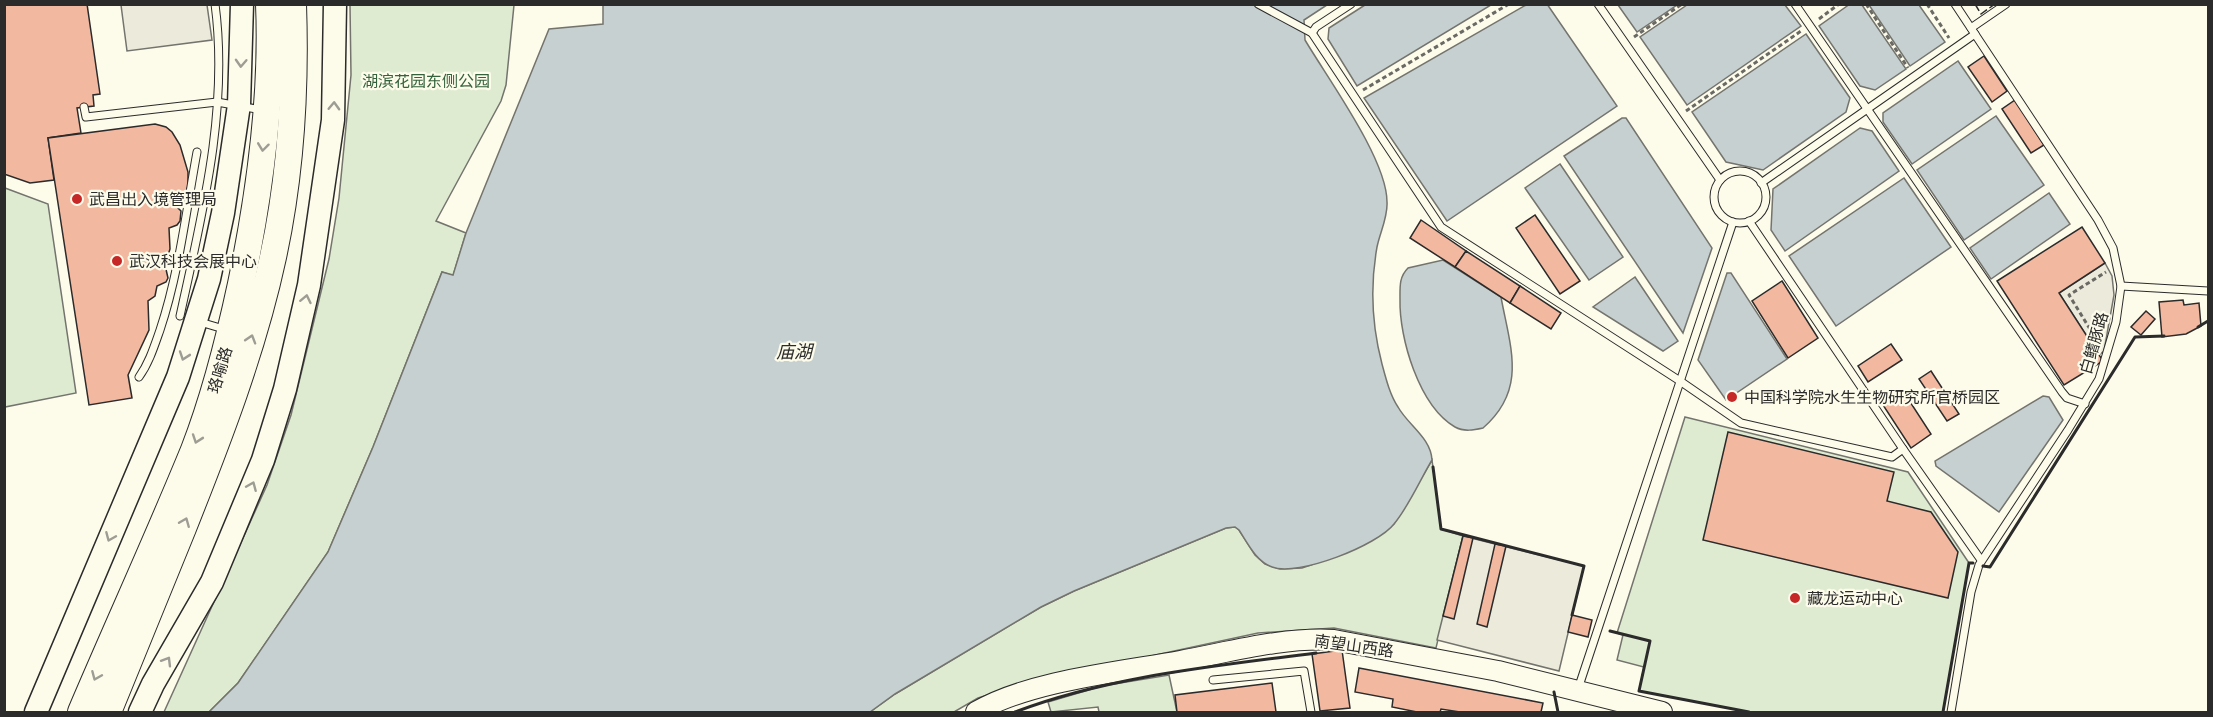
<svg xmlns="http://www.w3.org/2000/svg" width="2213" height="717" viewBox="0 0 2213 717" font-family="Poppins,'Noto Sans SC',sans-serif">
  <rect width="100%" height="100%" fill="#fdfbea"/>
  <g fill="#deebd1" stroke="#74746e" stroke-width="1.5">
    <path d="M350,5H514L506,85L501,101L436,221L466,233L453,276L442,272L373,447L328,552L238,683L209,712H164L267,485L291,415L329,259L339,198L351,75Z"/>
    <path d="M5,188L48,204L76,393L5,407Z"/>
    <path d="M1685,417L1908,472L1969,563L1943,712H1749L1639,691L1644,667L1617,660L1623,635L1617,633Z"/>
    <path d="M1432,460L1441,529L1463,536L1436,648L1334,628L1258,633L1030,682L978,698L954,712H870L895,694L1041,607L1074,591L1226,528L1235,527L1239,530L1255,555L1265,564L1280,569L1302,568L1311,565L1365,544L1394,524Z"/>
    <path d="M1169,675L1177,712H1099L1098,707L1051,712L1048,702L1102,686Z"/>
  </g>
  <g fill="#eceadb" stroke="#74746e" stroke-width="1.5">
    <path d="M121,5H207L212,40L127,51Z"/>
    <path d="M2105,263L2112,276L2114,295L2104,351L2099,355L2059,293Z"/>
    <path d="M1463,536L1584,566L1559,671L1437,640Z"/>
  </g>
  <g fill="#c7d0d0" stroke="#74746e" stroke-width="1.5">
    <path d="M603,4L1327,5L1304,20L1305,40C1328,79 1387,159 1387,202C1388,217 1380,232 1377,247C1370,286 1372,326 1382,364C1386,379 1390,395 1398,407C1408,425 1431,438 1432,460C1420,480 1409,506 1394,524C1378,545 1298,577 1272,567C1256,561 1248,544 1239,530L1235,527L1226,528L1074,591L1041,607L895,694L870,712H209L238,683L328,552L373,447L442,272L453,275L466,233L549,29L603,24Z"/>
    <path d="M1547,4L1617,106L1447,221L1364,98L1526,5Z"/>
    <path d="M1850,4L1862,5L1906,69L1875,90L1860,86L1819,26Z"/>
    <path d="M1365,5V4L1491,5L1357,86L1328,39L1329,28Z"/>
    <path d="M1618,5H1677L1637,32Z"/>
    <path d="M1687,5H1785L1801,26L1687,105L1640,37Z"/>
    <path d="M1869,5H1919L1945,42L1910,66Z"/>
    <path d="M1806,34L1850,98L1846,112L1763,170L1726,162L1692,112Z"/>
    <path d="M1958,61L1991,109L1912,164L1883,122V113Z"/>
    <path d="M1996,116L2044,185L1964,240L1917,170Z"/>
    <path d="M1622,118H1626L1712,248L1683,333L1564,156Z"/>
    <path d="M1860,128L1872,131L1899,171L1785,251L1771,230L1773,189Z"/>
    <path d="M1560,164L1623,257L1589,280L1525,188Z"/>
    <path d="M1904,178L1951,247L1836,326L1789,256Z"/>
    <path d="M2049,193L2070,224L1991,279L1970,248Z"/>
    <path d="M1443,260L1501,297C1510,347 1528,389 1483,428C1474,430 1464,432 1455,427C1419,406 1399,338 1400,299C1400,287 1399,277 1408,268Z"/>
    <path d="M1727,273H1731L1787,359L1726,400L1698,360Z"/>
    <path d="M1635,277L1678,341L1663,351L1593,307Z"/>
    <path d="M2043,396L2049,397L2063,420L1999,512L1936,466L1935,461Z"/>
  </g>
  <g fill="#f2b8a0" stroke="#2b2b2b" stroke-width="1.5">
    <path d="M4,4H87L100,94L93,95L94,106L77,108L81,133L48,138L54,180L30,183L4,174Z"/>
    <path d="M1984,56L2007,91L1992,102L1968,67Z"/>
    <path d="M2015,100L2044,145L2031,153L2002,109Z"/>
    <path d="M155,124L166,127L172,132L180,145L188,172V186L185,197L175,205L181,211L180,221L177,225L169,228L170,249L165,265L168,278L166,282L157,286L155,296L148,301L149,330L128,375L132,398L89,405L48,138Z"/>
    <path d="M1535,215L1580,281L1560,294L1516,228Z"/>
    <path d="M1421,220L1466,251L1455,267L1410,238Z"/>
    <path d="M2082,227L2105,263L2059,293L2103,361L2064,385L1997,281Z"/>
    <path d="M1466,251L1520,286L1510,303L1455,267Z"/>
    <path d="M1782,281L1818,338L1788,358L1752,301Z"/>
    <path d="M1520,286L1561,313L1551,329L1510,303Z"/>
    <path d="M2183,300L2184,305L2199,303L2201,326L2186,334L2162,337L2159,302Z"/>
    <path d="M2146,311L2155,319L2141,335L2131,327Z"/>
    <path d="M1891,344L1902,360L1868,382L1858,366Z"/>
    <path d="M1931,371L1959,414L1947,421L1919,379Z"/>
    <path d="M1903,391L1931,434L1911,448L1883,405Z"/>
    <path d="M1728,432L1894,472L1887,501L1931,512L1958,552L1948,598L1703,540Z"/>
    <path d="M1463,536L1473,538L1454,619L1443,616Z"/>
    <path d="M1495,544L1506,546L1487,627L1477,624Z"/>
    <path d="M1572,615L1592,620L1588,637L1568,632Z"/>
    <path d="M1342,650L1350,708L1320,711L1312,654Z"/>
    <path d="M1359,668L1543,703L1541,712H1460L1441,709L1440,712H1417L1392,707L1393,699L1355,692Z"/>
    <path d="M1272,683L1276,712H1177L1175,695Z"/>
  </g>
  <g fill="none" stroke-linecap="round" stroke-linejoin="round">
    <g stroke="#2b2b2b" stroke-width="9">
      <g id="lane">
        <path d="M1258,4L1312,33L1441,227L1680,381L1741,423L1892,457L1903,449"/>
        <path d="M1598,4L1720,180"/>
        <path d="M1795,4L2062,392L2067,398L2085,404"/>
        <path d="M1971,28L2006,4"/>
        <path d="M1312,33L1316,27L1351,4"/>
        <path d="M84,107L86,117L217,102L262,110"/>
        <circle cx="1740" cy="197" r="26"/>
        <path d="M1761,183L1975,34"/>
        <path d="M1749,221L1903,449L1981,560"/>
        <path d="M2121,286L2208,291"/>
        <path d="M180,316C202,215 229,109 215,4"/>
        <path d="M200,322L227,330"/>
        <path d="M139,377C149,363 154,347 160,330C179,273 186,212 197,152"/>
        <path d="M1213,680L1304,671L1311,712"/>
        <path d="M1578,689L1733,222"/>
        <path d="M1951,712L1971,592L1979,565L2068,430L2099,379L2116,322L2121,286L2113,248L2098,220L1955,4"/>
      </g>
    </g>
    <g stroke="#2b2b2b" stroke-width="22">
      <path id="secondary" d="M976,712C1029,681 1118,672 1180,661C1230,652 1282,637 1334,640L1498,671L1662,712"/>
    </g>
    <g stroke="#2b2b2b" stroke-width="25">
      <g id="primary">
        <path d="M36,712L178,377L209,279L223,213L239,105L242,4"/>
        <path d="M140,712L153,684L212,582L263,460L285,389L309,285L333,120L335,4"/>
      </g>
    </g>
    <g stroke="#2b2b2b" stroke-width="28">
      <g id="highway">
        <path d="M81,712C118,625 158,538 194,450C215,396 229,340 241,284C260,192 273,98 269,4"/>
        <path d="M108,712C133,651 158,589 183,528C218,440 253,350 273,257C291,174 296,89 293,4"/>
      </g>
    </g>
    <g stroke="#6a6964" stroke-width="3" stroke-dasharray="4.5 3" stroke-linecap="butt">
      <path d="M1866,4L1908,68"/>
      <path d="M1927,4L1949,38"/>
      <path d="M1819,19L1839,4"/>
      <path d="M1634,37L1682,4"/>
      <path d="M1363,90L1509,4"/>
      <path d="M1686,111L1801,31"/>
      <path d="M2098,342L2069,295L2106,272"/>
    </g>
    <use href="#lane" stroke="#fdfbea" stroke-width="7"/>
    <use href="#secondary" stroke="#fdfbea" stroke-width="20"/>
    <use href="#primary" stroke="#fdfbea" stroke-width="22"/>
    <use href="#highway" stroke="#fdfbea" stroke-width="26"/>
    <path stroke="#2b2b2b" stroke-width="1.5" stroke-dasharray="8 3" stroke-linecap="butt" d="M1975,4L1981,14L1995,4"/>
    <g stroke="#2b2b2b" stroke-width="3">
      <path d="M2198,327L2208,321"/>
      <path d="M1433,467L1441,529L1584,566L1572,615"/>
      <path d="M1983,566L1990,567L2135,337L2164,336"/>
      <path d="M1610,631L1650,641L1639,691L1749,712"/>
      <path d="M1554,692L1558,712"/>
      <path d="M1015,712C1109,676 1216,666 1316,653"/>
      <path d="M1943,712L1969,563H1973"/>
    </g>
  </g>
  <defs><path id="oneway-chevron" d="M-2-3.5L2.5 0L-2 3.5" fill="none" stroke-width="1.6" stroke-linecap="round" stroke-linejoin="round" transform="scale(1.5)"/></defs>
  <g stroke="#9e9d94">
    <use href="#oneway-chevron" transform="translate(241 63) rotate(93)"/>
    <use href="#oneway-chevron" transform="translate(334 106) rotate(-88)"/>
    <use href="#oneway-chevron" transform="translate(263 147) rotate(97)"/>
    <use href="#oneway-chevron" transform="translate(306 299) rotate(-78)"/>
    <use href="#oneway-chevron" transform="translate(251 339) rotate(-73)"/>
    <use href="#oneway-chevron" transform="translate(184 356) rotate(109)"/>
    <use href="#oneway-chevron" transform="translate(197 439) rotate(109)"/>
    <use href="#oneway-chevron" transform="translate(252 486) rotate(-67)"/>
    <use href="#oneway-chevron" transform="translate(185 522) rotate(-68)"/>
    <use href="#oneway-chevron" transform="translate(110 537) rotate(113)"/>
    <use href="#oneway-chevron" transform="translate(167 661) rotate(-59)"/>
    <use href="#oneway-chevron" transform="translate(96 676) rotate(113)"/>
  </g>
  <g fill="#c62828" stroke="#fdfbea" stroke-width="2">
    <circle cx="77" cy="199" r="6"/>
    <circle cx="117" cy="261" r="6"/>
    <circle cx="1732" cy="397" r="6"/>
    <circle cx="1795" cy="598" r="6"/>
  </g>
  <g text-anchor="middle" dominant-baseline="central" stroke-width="4.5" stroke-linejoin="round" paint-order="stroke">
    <g font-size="16" fill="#34623c" stroke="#fdfbea">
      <text x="426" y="81">湖滨花园东侧公园</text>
    </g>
    <g font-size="16" fill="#2b2b2b" stroke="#fdfbea" text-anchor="start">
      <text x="89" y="199">武昌出入境管理局</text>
      <text x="129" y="261">武汉科技会展中心</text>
      <text x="1744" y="397">中国科学院水生生物研究所官桥园区</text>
      <text x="1807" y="598">藏龙运动中心</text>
    </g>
    <g font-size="16" fill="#2b2b2b" stroke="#fdfbea">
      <text transform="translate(2094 343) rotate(-74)">白鳍豚路</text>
      <text transform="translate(220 370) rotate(-73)">珞喻路</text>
      <text transform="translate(1354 646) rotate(8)">南望山西路</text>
    </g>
    <g font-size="18" font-style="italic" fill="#2b2b2b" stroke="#fdfbea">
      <text x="794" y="351">庙湖</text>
    </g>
  </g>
  <rect width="2213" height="717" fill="none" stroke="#2b2b2b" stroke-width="12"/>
</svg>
